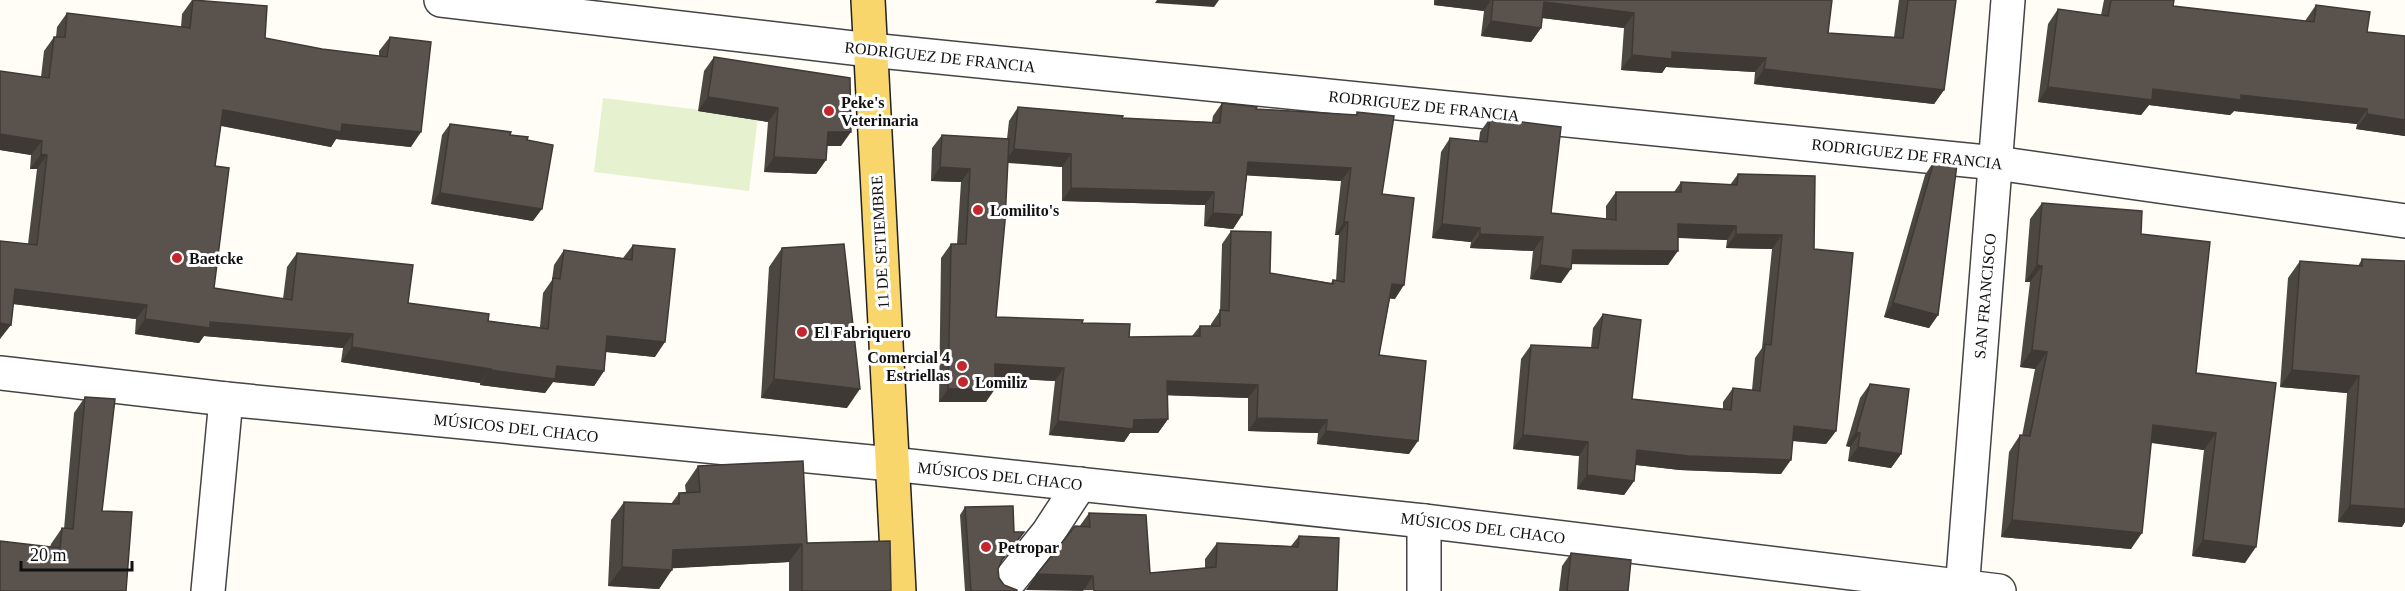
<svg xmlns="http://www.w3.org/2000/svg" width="2405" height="591" viewBox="0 0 2405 591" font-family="'Times New Roman',serif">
  <rect width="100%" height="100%" fill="#fffdf5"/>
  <path fill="#e6f2cf" d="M603,98L758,117L749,191L594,172Z"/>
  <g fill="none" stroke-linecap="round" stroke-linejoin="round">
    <g stroke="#444" stroke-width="36">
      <g id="minor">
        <path d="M441,0L870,50L1996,163L2405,221"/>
        <path d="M0,373L226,399L891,464L1424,521L1999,591"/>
        <path d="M1011,579L1048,533L1080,484"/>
        <path d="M208,591L226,399"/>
        <path d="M1424,591V521"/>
        <path d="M1962,591L2008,0"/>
      </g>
    </g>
    <g stroke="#222" stroke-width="36">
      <path id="major" d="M868,0L899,591"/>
    </g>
    <use href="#minor" stroke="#fff" stroke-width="33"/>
    <use href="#major" stroke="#f9d66b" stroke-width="33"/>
  </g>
  <g fill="#4d4742" fill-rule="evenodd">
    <path d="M192,0L265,38L322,49L379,56V51L390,37L411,147L336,139L331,147L221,126L215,166L214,288L283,299L287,267L297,253L408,303L488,321L540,327L543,293L552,280L554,265L564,250L623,258L633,245L655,357L606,352L604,371L594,386L553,382L545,393L480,385V383L341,362L343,348L204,336L199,343L135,334L136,319L13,304L0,339V241L28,244L37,169H30L31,155L0,150V71L41,77L44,51L54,37H56L57,27L67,13L181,27L182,14Z"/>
    <path d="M1434,0H1832L1828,33L1894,37L1899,0H1956L1944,90L1934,104L1754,84L1755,72L1666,67L1662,73L1621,70L1624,28L1542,18L1541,28L1531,42L1481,36L1484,11L1434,5Z"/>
    <path d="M2104,0H2174L2173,6L2305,21L2316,5L2367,32L2405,36V136L2356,129L2357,124L2234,111L2230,115L2149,105L2141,115L2038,102L2048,24L2058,9L2101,15Z"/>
    <path d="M714,57L841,146H827L826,160L816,174L764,172L768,122L698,111L704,71Z"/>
    <path d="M1222,103L1256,109L1356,115L1357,112L1382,194L1395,299L1390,298L1379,355L1409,454L1317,444L1318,433L1248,431V398L1167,395L1168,419L1158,433H1130L1124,442L1049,435L1055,381L995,378L986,402H939L941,258L951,244H957L961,182L931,181L932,148L942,135L1007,139L1009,121L1018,107L1122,118L1212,122L1213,116ZM1008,163L1062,167V201L1205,205L1204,226L1233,229L1242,215L1247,175L1341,181L1335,235H1339L1336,281L1333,280L1331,283L1270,273L1231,231L1222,244L1220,311L1211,324V326H1200L1192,336L1129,337L1082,323L996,317Z"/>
    <path d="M1490,118L1551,213L1606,219V206L1616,192H1674L1681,182L1730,185L1738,174L1814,249L1836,431L1826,444L1792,441L1781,474L1680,470L1636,465L1634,481L1624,495L1577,489L1579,456L1513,449L1521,359L1531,345L1591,348L1593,328L1603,314L1632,399L1723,409V402L1733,388L1752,390L1755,358L1762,348L1772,249L1726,248L1727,240L1678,238L1668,265L1571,264L1561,283L1530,279L1533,251L1470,248L1471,242L1432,238L1441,152L1450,138L1479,141L1480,132Z"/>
    <path d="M450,124L510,135L527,140L533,221L431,204L442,135Z"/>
    <path d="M1934,161L1938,315L1929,328L1884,317L1925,175Z"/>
    <path d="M2042,203L2141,234L2196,373L2276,383L2245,563L2192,556L2204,450L2151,443L2131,549L2001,537L2009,452L2020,435L2022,436L2035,369L2020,367L2030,282H2025L2030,219Z"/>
    <path d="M782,248L847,408L761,398L769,267Z"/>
    <path d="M2362,259L2402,527L2338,522L2347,393L2280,387L2288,278L2300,261L2358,266Z"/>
    <path d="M1870,384L1901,454L1891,468L1848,461L1850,447L1846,446L1860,398Z"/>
    <path d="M85,397L102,511L126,591L50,547L51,544L62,528L64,529L74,413Z"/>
    <path d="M698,466L807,543L891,591H789V562L672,568L659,589L608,586L611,520L624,502L671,504L679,493H686L685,485Z"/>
    <path d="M965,507L1014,532H1024L1001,562L998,569L999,578L1004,585L1017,591H965L960,515Z"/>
    <path d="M1089,513L1150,573L1205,568V559L1217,543L1291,546L1299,536L1337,591L1026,590L1037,574L1079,527Z"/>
    <path d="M1571,553L1628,591H1559L1562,566Z"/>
  </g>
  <g fill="#3f3936">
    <path d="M1157,0H1219L1214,7L1155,3Z"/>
    <path d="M1437,0H1491L1484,11L1434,5Z"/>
    <path d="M1544,2L1634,13L1624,28L1534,17Z"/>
    <path d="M1491,21L1541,28L1531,42L1481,36Z"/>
    <path d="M1672,52L1766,58L1755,72L1666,67L1662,73L1621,70L1632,55Z"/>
    <path d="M1764,69L1944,90L1934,104L1754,84Z"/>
    <path d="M2048,87L2153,89L2241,95L2367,109L2357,124L2234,111L2230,115L2149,105L2141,115L2038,102Z"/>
    <path d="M708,97L778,108L768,122L698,111Z"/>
    <path d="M223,110L421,132L411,147L336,139L331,147L213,124Z"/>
    <path d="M2367,114L2405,120V136L2356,129Z"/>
    <path d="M828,132H851L841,146H819Z"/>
    <path d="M0,134L42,141L31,155L0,150Z"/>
    <path d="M1014,149L1071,154L1062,167L1005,162Z"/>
    <path d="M41,154L47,155L37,169H30Z"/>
    <path d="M774,157L826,160L816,174L764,172Z"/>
    <path d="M1248,162L1351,168L1341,181L1239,175Z"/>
    <path d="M940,167L970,169L961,182L931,181Z"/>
    <path d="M1071,188L1214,192L1205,205L1062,201Z"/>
    <path d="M440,193L542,209L533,221L431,204Z"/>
    <path d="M1213,213L1242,215L1233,229L1204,226Z"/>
    <path d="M1344,222H1348L1339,235H1335Z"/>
    <path d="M1442,224L1480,228L1471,242L1432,238Z"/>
    <path d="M1678,224L1736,226L1727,240L1668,237Z"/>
    <path d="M1480,234L1543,237L1533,251L1470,248Z"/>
    <path d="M1736,234L1782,235L1772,249L1726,248Z"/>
    <path d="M1573,250L1678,251L1668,265L1563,264Z"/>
    <path d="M1540,265L1571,269L1561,283L1530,279Z"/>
    <path d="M2037,265L2042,266L2030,282H2025Z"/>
    <path d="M1392,284L1404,285L1395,299L1383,298Z"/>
    <path d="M15,289L147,305L136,319L5,303Z"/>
    <path d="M1893,303L1938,315L1929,328L1884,317Z"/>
    <path d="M145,319L210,322L353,334L343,348L204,336L199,343L135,334Z"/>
    <path d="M0,323L11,325L0,339Z"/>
    <path d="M607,336L665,342L655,357L597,351Z"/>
    <path d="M352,347L491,369L480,383L341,362Z"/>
    <path d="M2032,350L2047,352L2035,369L2020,367Z"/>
    <path d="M995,364L1064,368L1055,381L986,377Z"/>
    <path d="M557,366L604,371L594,386L553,382L545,393L480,385L490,370Z"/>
    <path d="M2292,370L2359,376L2347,393L2280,387Z"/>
    <path d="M774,379L860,389L847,408L761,398Z"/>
    <path d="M1167,381L1258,385L1248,398L1158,395Z"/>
    <path d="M948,389H995L986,402H939Z"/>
    <path d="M1257,418L1327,420L1318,433L1248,431Z"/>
    <path d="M1168,419L1158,433H1130L1124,442L1049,435L1058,421Z"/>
    <path d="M2153,425L2216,433L2204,450L2141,441Z"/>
    <path d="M1794,426L1836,431L1826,444L1784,440Z"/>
    <path d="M1326,431L1418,441L1409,454L1317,444Z"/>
    <path d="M1856,432L1860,433L1850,447L1846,446Z"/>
    <path d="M1523,435L1588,442L1579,456L1513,449Z"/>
    <path d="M1858,447L1901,454L1891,468L1848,461Z"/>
    <path d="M1637,450L1791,460L1781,474L1680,470L1628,464Z"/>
    <path d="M1587,475L1634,481L1624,495L1577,489Z"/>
    <path d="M2350,505L2405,509V522L2402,527L2338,522Z"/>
    <path d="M2012,520L2142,533L2131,549L2001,537Z"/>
    <path d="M2203,540L2256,547L2245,563L2192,556Z"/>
    <path d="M802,544L789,562L660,569L673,550Z"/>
    <path d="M622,567L672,570L659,589L608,586Z"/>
    <path d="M1037,574L1093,576L1083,591L1026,590Z"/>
  </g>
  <g fill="#5a524d" stroke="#3f3936" stroke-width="1.5">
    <path d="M193,0L267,6L265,38L322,49L387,57L390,37L431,42L421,132L342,124L341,132L223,110L215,166L229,168L214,288L292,300L297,253L413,265L408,303L489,314L488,321L548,329L553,278L560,279L564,250L632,260L633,245L675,249L665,342L607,336L604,371L557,366L555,379L490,370L491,369L352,347L353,334L210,322V328L145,319L147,305L15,289L11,325L0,323V241L37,245L47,155L41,154L42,141L0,134V71L49,78L54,37H65L67,13L190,28Z"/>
    <path d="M1493,0H1832L1828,33L1903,38L1908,0H1956L1944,90L1764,69L1766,58L1672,52V59L1632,55L1634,13L1544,2L1541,28L1491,21Z"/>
    <path d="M2111,0H2174L2173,6L2314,22L2316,5L2370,12L2367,32L2405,36V120L2367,114V109L2241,95V100L2153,89L2152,100L2048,87L2058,9L2108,16Z"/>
    <path d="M714,57L850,78L851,132H828L826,160L774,157L778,108L708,97Z"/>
    <path d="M1222,103L1257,107L1256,109L1357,115V112L1394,116L1382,194L1414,198L1404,285L1392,284L1379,355L1426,361L1418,441L1326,431L1327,420L1257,418L1258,385L1167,381L1168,419L1134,420L1133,429L1058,421L1064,368L995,364V389H948L951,244H966L970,169L940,167L942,135L1009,139L1005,221L996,317L1083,320L1082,323L1130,324L1129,337L1200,336V326H1220V310L1229,311L1231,231L1271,232L1270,273L1333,284V280L1344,282L1348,222H1344L1351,168L1248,162L1242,215L1213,213L1214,192L1071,188V154L1014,149L1018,107L1123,116L1122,118L1220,123Z"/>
    <path d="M1490,118L1561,127L1551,213L1616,220V192H1681V182L1737,185L1738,174L1815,176L1814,249L1853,253L1836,431L1794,426L1791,460L1689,456L1637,450L1634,481L1587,475L1588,442L1523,435L1531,345L1598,348L1603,314L1641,320L1632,399L1731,410L1733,388L1760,391L1765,344L1771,345L1782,235L1736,234V226L1678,224V251L1573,250L1571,269L1540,265L1543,237L1480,234V228L1442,224L1450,138L1487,142Z"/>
    <path d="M450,124L511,132L510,135L528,137L527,140L553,145L542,209L440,193Z"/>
    <path d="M1934,161L1957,164L1938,315L1893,303Z"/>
    <path d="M2042,203L2142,211L2141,234L2210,242L2196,373L2276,383L2256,547L2203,540L2216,433L2153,425L2142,533L2012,520L2020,435L2030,436L2047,352L2032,350L2042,266L2037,265Z"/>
    <path d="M844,244L860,389L774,379L782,248Z"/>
    <path d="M2362,259L2405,261V509L2350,505L2359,376L2292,370L2300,261L2362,266Z"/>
    <path d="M1870,384L1909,389L1901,454L1858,447L1860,433L1856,432Z"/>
    <path d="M85,397L115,399L102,511L132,512L126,591H0V541L60,548L62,528L73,529Z"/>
    <path d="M803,461L807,543L890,541L891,591H802V544L673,550L672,570L622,567L624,502L679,504V493L700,492L698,466Z"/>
    <path d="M1013,506L1014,532H1024L1002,560L998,569L999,578L1004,585L1017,590V591H971L965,507Z"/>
    <path d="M1089,513L1146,515L1150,573L1216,567L1217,543L1298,547L1299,536L1339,538L1337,591H1094L1093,576L1037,574L1075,526L1090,527Z"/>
    <path d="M1571,553L1631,560L1628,591H1567Z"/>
  </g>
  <g fill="#c4262e" stroke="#fff" stroke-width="2">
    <circle cx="829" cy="111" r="6"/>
    <circle cx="978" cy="210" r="6"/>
    <circle cx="177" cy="258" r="6"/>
    <circle cx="802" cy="332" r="6"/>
    <circle cx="962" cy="366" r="6"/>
    <circle cx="963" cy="382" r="6"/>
    <circle cx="986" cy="547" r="6"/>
  </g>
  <g text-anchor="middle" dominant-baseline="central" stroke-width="6" stroke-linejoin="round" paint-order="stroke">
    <g font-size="16" fill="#111" stroke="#fff">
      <text transform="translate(940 57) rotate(6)">RODRIGUEZ DE FRANCIA</text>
      <text transform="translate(1424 106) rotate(6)">RODRIGUEZ DE FRANCIA</text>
      <text transform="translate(1907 154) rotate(6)">RODRIGUEZ DE FRANCIA</text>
      <text transform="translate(880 242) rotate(-93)">11 DE SETIEMBRE</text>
      <text transform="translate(1985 296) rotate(-85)">SAN FRANCISCO</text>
      <text transform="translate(516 428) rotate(6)">MÚSICOS DEL CHACO</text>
      <text transform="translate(1000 476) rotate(6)">MÚSICOS DEL CHACO</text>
      <text transform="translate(1483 528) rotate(7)">MÚSICOS DEL CHACO</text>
    </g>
    <g font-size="16" font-weight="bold" fill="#111" stroke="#fff" text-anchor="start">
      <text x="841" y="102">Peke's<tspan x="841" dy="18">Veterinaria</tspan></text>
      <text x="990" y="210">Lomilito's</text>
      <text x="189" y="258">Baetcke</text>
      <text x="814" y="332">El Fabriquero</text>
      <text x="950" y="357" text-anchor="end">Comercial 4<tspan x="950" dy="18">Estriellas</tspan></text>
      <text x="975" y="382">Lomiliz</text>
      <text x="998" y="547">Petropar</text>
    </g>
  </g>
  <path d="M21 561v9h111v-9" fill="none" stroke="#111111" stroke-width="3"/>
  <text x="30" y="561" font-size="18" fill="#111111" stroke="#ffffff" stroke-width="4.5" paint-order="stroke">20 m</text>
</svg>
